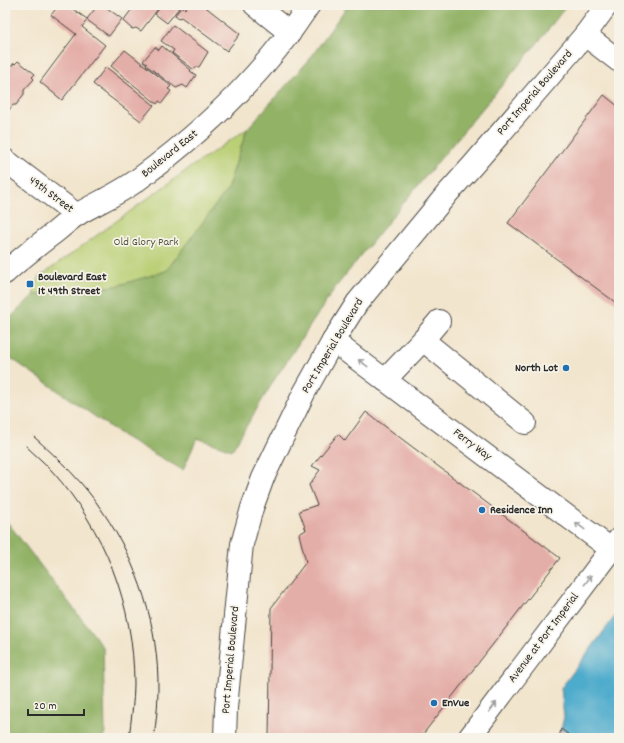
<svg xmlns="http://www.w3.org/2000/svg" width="624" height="743" viewBox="0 0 624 743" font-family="Dekko,sans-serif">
  <rect width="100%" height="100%" fill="#f7f3e8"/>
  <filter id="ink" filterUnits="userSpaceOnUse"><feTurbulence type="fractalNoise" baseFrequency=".025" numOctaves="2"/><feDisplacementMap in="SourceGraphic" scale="8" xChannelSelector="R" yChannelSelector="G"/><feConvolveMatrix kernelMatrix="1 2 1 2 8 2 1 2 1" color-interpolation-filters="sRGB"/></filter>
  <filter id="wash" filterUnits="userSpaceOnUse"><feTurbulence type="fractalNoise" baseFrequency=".012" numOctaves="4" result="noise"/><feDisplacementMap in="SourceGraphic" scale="16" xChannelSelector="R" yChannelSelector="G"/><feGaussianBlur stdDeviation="0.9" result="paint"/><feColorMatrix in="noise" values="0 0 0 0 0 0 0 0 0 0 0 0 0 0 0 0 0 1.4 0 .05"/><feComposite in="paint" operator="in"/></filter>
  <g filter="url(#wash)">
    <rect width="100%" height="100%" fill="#f2e5cd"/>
    <path fill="#b9cf74" stroke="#727d50" d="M247,129L227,190L166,271L116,286L33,295L38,278L191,167Z"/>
    <g fill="#92b266" stroke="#5e6e48">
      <path d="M348,5H567L544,35L405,201L335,288L273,382L232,450L197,438L183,470L123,436L5,354V323L33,295L116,286L166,271L227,190L247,129L309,60Z"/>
      <path d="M5,519L103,647L105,733L103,738H5Z"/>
    </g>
    <path fill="#4eabcc" stroke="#3c6b7c" d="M619,611V738H559L564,717L561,688Z"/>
    <g id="blocks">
      <g fill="#e4aea8">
        <path d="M59,5H67L87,19L98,5H103L122,19L109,36L87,20L82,27L105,45L62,100L40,82L76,34L51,15Z"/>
        <path d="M135,5H161L141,31L136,28L132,29L123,21Z"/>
        <path d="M162,5H175L179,8L167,23L155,14Z"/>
        <path d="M188,5H203L240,34L227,51L181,17L179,18L175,15L182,6L185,9Z"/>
        <path d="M173,25L208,52L199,67H196L193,69L172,53L174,50L161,41Z"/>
        <path d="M162,46L191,70L190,71L196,75L187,88L183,85L176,88L146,65L147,64L143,61L155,47L159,50Z"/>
        <path d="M5,48L9,51L6,56L9,58L5,64Z"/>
        <path d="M125,50L171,86L168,89L171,91L162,103L159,101L157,104L111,66Z"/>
        <path d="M18,61L35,74L32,77L34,79L24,90V94L16,105H13L5,115V75L14,63L15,64Z"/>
        <path d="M106,67L154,105L141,121L93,84Z"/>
        <path d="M604,95L619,107V305L508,223Z"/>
        <path d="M5,198L10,202L5,208Z"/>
        <path d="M366,412L560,558L420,738H269L271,608L306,562L299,534L306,530L299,511L317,505L309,485L320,470L312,466L338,434L345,441Z"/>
        <path d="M561,729L573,738H559Z"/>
      </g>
    </g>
  </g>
  <g filter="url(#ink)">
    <use href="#blocks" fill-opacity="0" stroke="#494743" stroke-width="1"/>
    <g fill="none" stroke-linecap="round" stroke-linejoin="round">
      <g stroke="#494743" stroke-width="24">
        <g id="minor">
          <path d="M255,5L290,33"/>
          <path d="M585,35L619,61"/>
          <path d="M5,160L77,215"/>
          <path d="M423,340L525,423"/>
          <path d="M333,341L611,549"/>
          <path d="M385,380L423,340L439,321"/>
          <path d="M469,738L619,539"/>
        </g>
      </g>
      <g stroke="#494743" stroke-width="24">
        <g id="major">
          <path d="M5,273C21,258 37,246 54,233C62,227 70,219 78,214C97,203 118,194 136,181C202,133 264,74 309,5"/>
          <path d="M225,738L226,708L242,544L252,508L263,478L304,393L333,341L357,303L447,194L473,165L585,35L607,5"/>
        </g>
      </g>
      <use href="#minor" stroke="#fff" stroke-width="22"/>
      <use href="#major" stroke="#fff" stroke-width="22"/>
      <g stroke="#2b2b2b" stroke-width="1">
        <path d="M33,436C59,459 84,483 103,512C138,563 159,627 158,690C158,706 156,722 154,738"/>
        <path d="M26,446C34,454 44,462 52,471C105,530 134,605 134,684C134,702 131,720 129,738"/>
      </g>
    </g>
    <defs><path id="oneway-shaft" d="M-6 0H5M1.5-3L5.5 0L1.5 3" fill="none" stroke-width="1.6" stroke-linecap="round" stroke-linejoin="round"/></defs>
    <g stroke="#a0a0a0">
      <use href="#oneway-shaft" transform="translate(363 363) rotate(-143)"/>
      <use href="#oneway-shaft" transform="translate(580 526) rotate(-143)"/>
      <use href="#oneway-shaft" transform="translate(588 580) rotate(-53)"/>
      <use href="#oneway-shaft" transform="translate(493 707) rotate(-53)"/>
    </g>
  </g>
  <g fill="#1f6fb2" stroke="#f7f3e8" stroke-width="1.5">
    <rect x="26" y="280" width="8" height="8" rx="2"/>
    <circle cx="566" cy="368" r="4"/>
    <circle cx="482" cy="510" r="4"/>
    <circle cx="434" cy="703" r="4"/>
  </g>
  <g text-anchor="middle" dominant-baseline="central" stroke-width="3.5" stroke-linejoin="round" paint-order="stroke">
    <g font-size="12" fill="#2b2b2b" stroke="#f7f3e8">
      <text transform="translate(535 93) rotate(-49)">Port Imperial Boulevard</text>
      <text transform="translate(170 154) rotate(-39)">Boulevard East</text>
      <text transform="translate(51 195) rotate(37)">49th Street</text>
      <text transform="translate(333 346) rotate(-59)">Port Imperial Boulevard</text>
      <text transform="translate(472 445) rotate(37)">Ferry Way</text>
      <text transform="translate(544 638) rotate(-53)">Avenue at Port Imperial</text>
      <text transform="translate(231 660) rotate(-85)">Port Imperial Boulevard</text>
    </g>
    <g font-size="12" fill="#4e543d" stroke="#f7f3e8">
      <text x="146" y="242">Old Glory Park</text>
    </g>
    <g font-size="12" font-weight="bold" fill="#2b2b2b" stroke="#f7f3e8" text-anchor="start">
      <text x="38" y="277">Boulevard East<tspan x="38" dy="14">1t 49th Street</tspan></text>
      <text x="558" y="368" text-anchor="end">North Lot</text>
      <text x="490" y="510">Residence Inn</text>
      <text x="442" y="703">EnVue</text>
    </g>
  </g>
  <rect width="624" height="743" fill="none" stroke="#f7f3e8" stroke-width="20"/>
  <path d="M28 709v6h56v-6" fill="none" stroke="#2b2b2b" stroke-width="2"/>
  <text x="34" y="709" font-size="12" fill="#2b2b2b" stroke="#f7f3e8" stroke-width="3" paint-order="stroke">20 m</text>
</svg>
